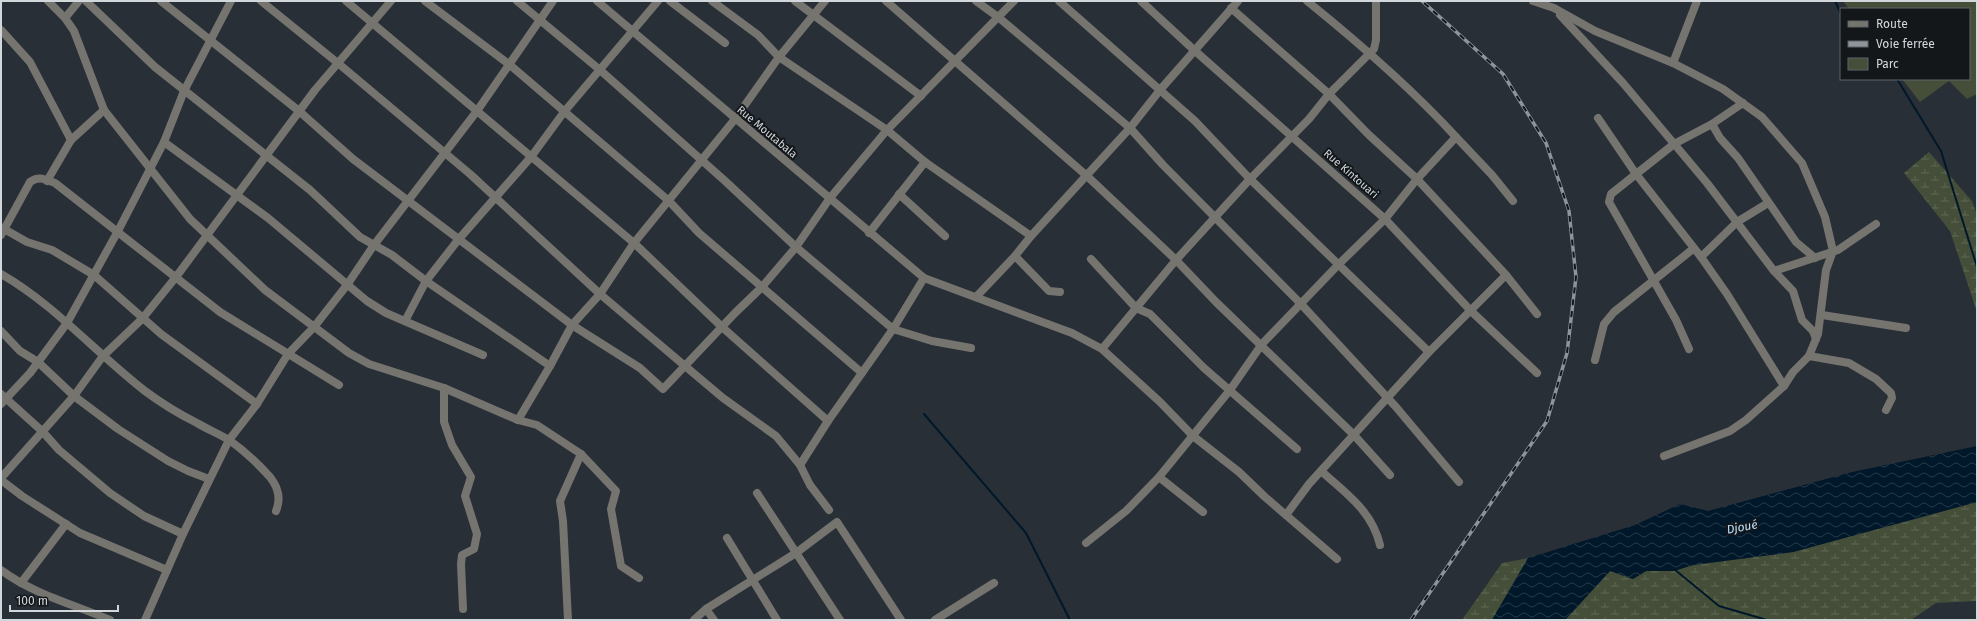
<svg xmlns="http://www.w3.org/2000/svg" width="1978" height="621" viewBox="0 0 1978 621" font-family="'Fira Sans',sans-serif">
  <defs>
    <pattern id="wetland-marsh" width="20" height="14" patternUnits="userSpaceOnUse"><rect width="20" height="14" fill="#444e38"/><path d="M1 5h8M5 5V1M11 12h8M15 12V8" fill="none" stroke="#5e6754"/></pattern>
    <pattern id="water-waves" width="16" height="10" patternUnits="userSpaceOnUse"><rect width="16" height="10" fill="#00182a"/><path d="M0 5q4-4 8 0t8 0" fill="none" stroke="#243948"/></pattern>
  </defs>
  <rect width="100%" height="100%" fill="#282f37"/>
  <path fill="#444e38" d="M1843,1H1977V94L1967,99L1949,81L1920,102L1902,79H1969V9H1849Z"/>
  <g fill="url(#wetland-marsh)">
    <path d="M1929,152L1972,201L1977,215V312L1950,231L1904,173Z"/>
    <path d="M1977,502V601L1936,603L1911,620H1565L1610,571L1633,579L1646,571H1674L1693,565L1793,552Z"/>
    <path d="M1528,558L1492,620H1462L1502,563Z"/>
  </g>
  <path fill="url(#water-waves)" d="M1977,446V502L1793,552L1693,565L1674,571H1646L1633,579L1610,571L1565,620H1492L1528,558L1635,525L1680,504L1708,511L1852,472Z"/>
  <g fill="none" stroke-linecap="round" stroke-linejoin="round">
    <g stroke="#00182a" stroke-width="2">
      <path d="M1835,1L1841,14"/>
      <path d="M1897,79L1941,151L1977,267"/>
      <path d="M924,414L1026,533L1070,620"/>
      <path d="M1674,569L1719,606L1767,620"/>
    </g>
    <g stroke="#76746f" stroke-width="8">
      <path d="M48,1L65,18L74,31L104,110L190,219L265,290L349,353L369,364L444,388L518,420L537,425L581,454L616,491L611,509L621,566L639,578"/>
      <path d="M86,1L155,67L310,190L360,237L392,255L426,281L550,366"/>
      <path d="M161,1L299,111L353,159L572,325L640,368L663,389L735,313L762,287L796,247L830,198L887,130L1014,1"/>
      <path d="M261,1L339,64L470,174L600,294L685,366L723,398L776,436L800,465L810,485L829,510"/>
      <path d="M346,1L634,243L722,327L828,421"/>
      <path d="M425,1L510,65L669,201L699,233L862,373"/>
      <path d="M517,1L600,70L724,180L796,247L893,329L932,341L971,348"/>
      <path d="M597,1L924,278L1072,333L1102,349L1160,402L1193,436L1239,472L1265,497L1337,559"/>
      <path d="M670,1L725,43"/>
      <path d="M712,1L758,35L779,57L887,130L925,162L1031,236"/>
      <path d="M795,1L921,96"/>
      <path d="M886,1L1087,176L1176,260L1216,302L1354,435L1390,475"/>
      <path d="M976,1L998,17L1130,128L1163,165L1301,304L1396,407L1459,482"/>
      <path d="M1059,1L1195,121L1250,179L1429,352"/>
      <path d="M1141,1L1194,50L1385,219L1471,311L1537,373"/>
      <path d="M1533,1L1554,8L1595,31L1673,63L1723,89L1762,117L1802,163L1825,217L1833,251L1826,270L1818,334L1809,356L1793,372L1784,386L1746,420L1730,431L1664,456"/>
      <path d="M1231,8L1329,94L1369,135L1417,179L1506,275L1537,314"/>
      <path d="M1560,15L1623,83L1707,183L1774,271L1793,291L1802,320L1813,331L1816,339"/>
      <path d="M65,18L79,1"/>
      <path d="M1,30L30,62L71,140"/>
      <path d="M1673,63L1697,1"/>
      <path d="M1598,118L1636,174L1701,257L1727,294L1784,386"/>
      <path d="M1712,124L1743,103"/>
      <path d="M1456,137L1492,175L1513,201"/>
      <path d="M164,142L268,218L367,301L386,313L483,355"/>
      <path d="M47,181L71,140L104,110"/>
      <path d="M899,194L945,236"/>
      <path d="M4,229L27,242L52,250L94,275L161,334L257,404"/>
      <path d="M869,233L925,162"/>
      <path d="M1,235L30,182C39,175 46,180 55,183L220,312L339,385"/>
      <path d="M1015,256L1049,291L1060,292"/>
      <path d="M1701,257L1737,222L1768,203"/>
      <path d="M1091,259L1136,308L1150,314L1204,368L1297,449"/>
      <path d="M1774,271L1838,250L1876,224"/>
      <path d="M1,274C55,305 96,353 145,391C161,403 179,414 197,423C207,429 219,434 229,440C242,449 260,466 270,477C278,487 281,499 276,511"/>
      <path d="M976,297L1015,256L1031,236L1130,128L1160,90L1238,1"/>
      <path d="M1822,315L1906,328"/>
      <path d="M405,321L426,281L458,240L531,157L564,112L658,1"/>
      <path d="M1,331L20,351L38,362L74,396L118,429L168,461L188,471L209,479"/>
      <path d="M1102,349L1176,260L1250,179L1309,119L1329,94L1374,49L1376,40V1"/>
      <path d="M1689,349L1676,320L1609,202L1611,194L1674,144L1712,124L1720,138L1738,158L1796,242L1815,258"/>
      <path d="M1809,356L1849,363L1876,379L1891,393L1892,398L1886,410"/>
      <path d="M1595,360L1604,324L1614,312L1693,249"/>
      <path d="M444,388V422L452,445L471,477L465,496L477,534L474,549L462,555L461,564L463,609"/>
      <path d="M1,394L43,432L59,450L110,493L144,516L183,534"/>
      <path d="M1,404L30,373L67,323L118,231L164,142L184,91L231,1"/>
      <path d="M518,420L550,366L572,325L600,294L634,243L735,119L779,57L825,1"/>
      <path d="M800,465L828,421L893,329L924,278"/>
      <path d="M1321,471C1346,493 1372,511 1380,545"/>
      <path d="M1159,477L1203,512"/>
      <path d="M1,478L74,396L103,356L142,319L176,277L315,90L391,1"/>
      <path d="M1,480L22,496L80,533L167,570"/>
      <path d="M757,493L840,620"/>
      <path d="M1286,515L1309,484L1429,352L1506,275"/>
      <path d="M727,538L777,620"/>
      <path d="M1086,543L1126,511L1159,477L1230,390L1262,344L1338,265L1385,219L1417,179L1456,137C1411,88 1359,43 1307,1"/>
      <path d="M1,570C33,594 73,604 110,620"/>
      <path d="M21,583L66,524"/>
      <path d="M706,609L714,620"/>
      <path d="M145,620L183,534L229,440L257,404L288,354L314,327L347,285L374,245L477,111L553,1"/>
      <path d="M568,620L563,521L560,501L581,454"/>
      <path d="M694,620L706,609L796,553L837,522L901,620"/>
      <path d="M935,620L994,583"/>
    </g>
    <g stroke="#8e949a" stroke-width="3.5">
      <path id="rail" d="M1411,620L1547,421L1567,353L1576,277L1569,211L1546,143L1503,74L1422,1"/>
    </g>
    <use href="#rail" stroke="#13171a" stroke-width="2" stroke-dasharray="6" stroke-linecap="butt"/>
  </g>
  <g text-anchor="middle" dominant-baseline="central" stroke-width="4" stroke-linejoin="round" paint-order="stroke">
    <g font-size="11" fill="#d2d7dc" stroke="#13171a">
      <text transform="translate(767 132) rotate(40)">Rue Moutabala</text>
      <text transform="translate(1351 174) rotate(41)">Rue Kintouari</text>
    </g>
    <g font-size="12" font-style="italic" fill="#bde3ff" stroke="#13171a">
      <text transform="translate(1742 527) rotate(-10)">Djoué</text>
    </g>
  </g>
  <rect width="1978" height="621" fill="none" stroke="#d2d7dc" stroke-width="4"/>
  <rect x="1840" y="8" width="130" height="72" fill="#13171a" stroke="#5f6468"/>
  <rect x="1848" y="21" width="20" height="6" fill="#76746f" stroke="#5f6468"/>
  <text x="1876" y="28" font-size="12" fill="#d2d7dc">Route</text>
  <rect x="1848" y="41" width="20" height="6" fill="#8e949a" stroke="#5f6468"/>
  <text x="1876" y="48" font-size="12" fill="#d2d7dc">Voie ferrée</text>
  <rect x="1848" y="58" width="20" height="12" fill="#444e38" stroke="#5f6468"/>
  <text x="1876" y="68" font-size="12" fill="#d2d7dc">Parc</text>
  <path d="M10 605v6h108v-6" fill="none" stroke="#d2d7dc" stroke-width="2"/>
  <text x="16" y="605" font-size="12" fill="#d2d7dc" stroke="#13171a" stroke-width="3" paint-order="stroke">100 m</text>
</svg>
